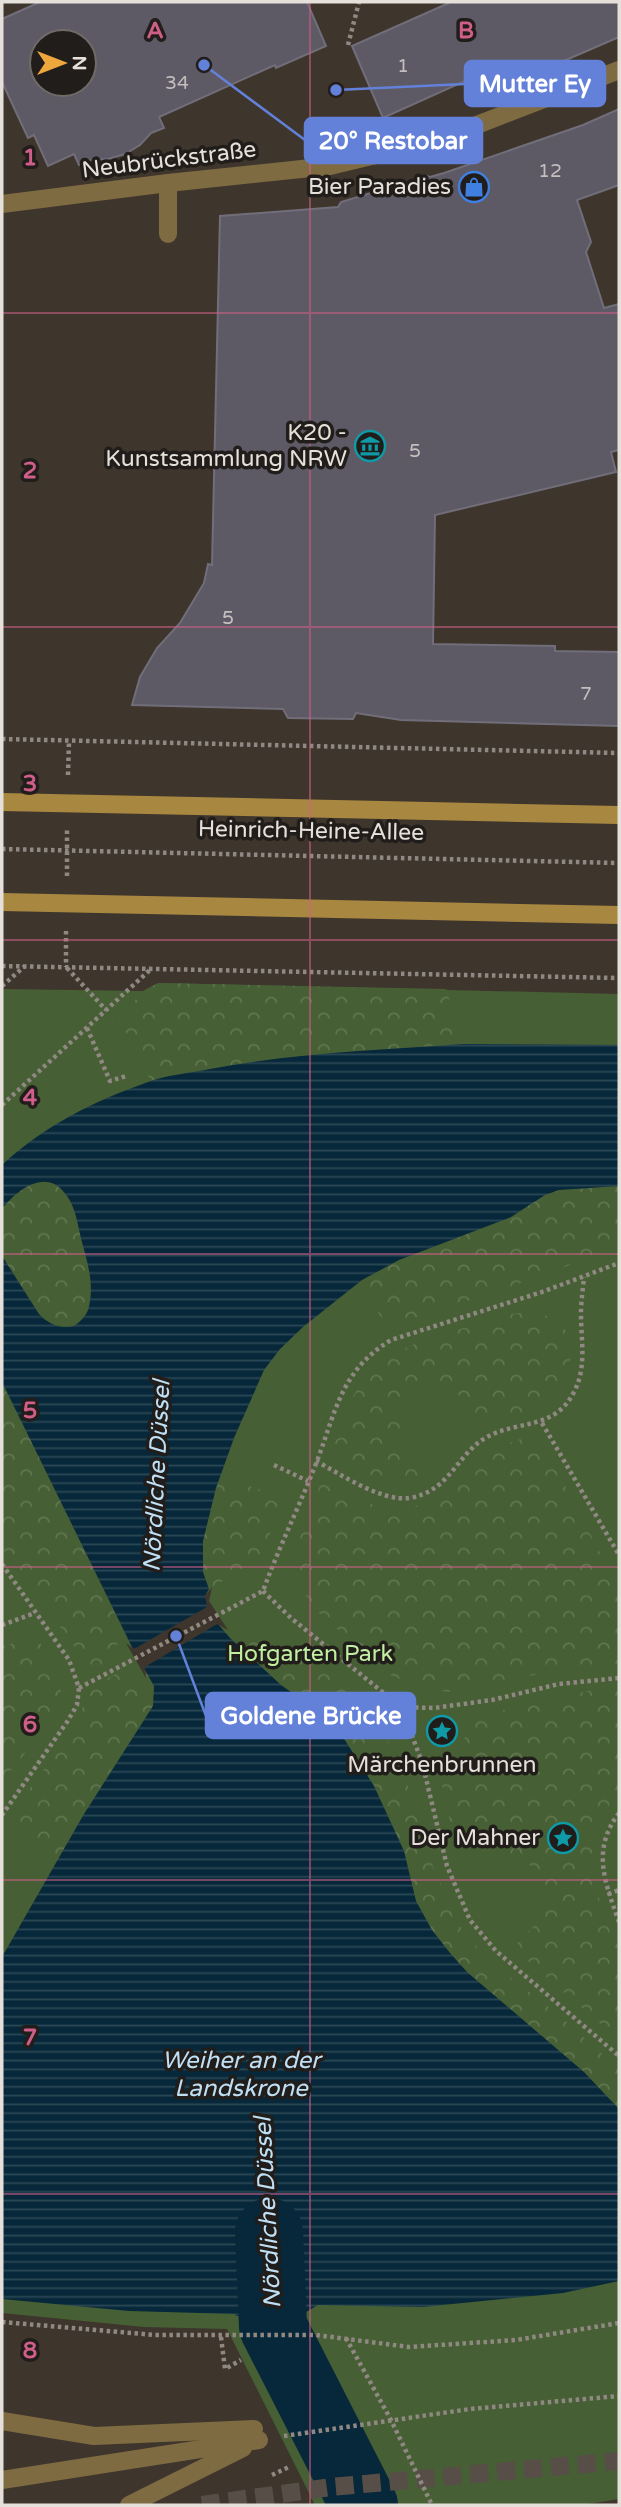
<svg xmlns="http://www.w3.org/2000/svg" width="621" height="2507" viewBox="0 0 621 2507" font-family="'Varela Round',sans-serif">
  <defs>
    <pattern id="forest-crowns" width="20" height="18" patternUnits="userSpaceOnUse" patternTransform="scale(1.75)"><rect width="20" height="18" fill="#465f34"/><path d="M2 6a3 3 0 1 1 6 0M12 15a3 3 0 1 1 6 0" fill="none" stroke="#617651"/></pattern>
    <pattern id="water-rules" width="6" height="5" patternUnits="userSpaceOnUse" patternTransform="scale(1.75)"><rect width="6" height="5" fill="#07283a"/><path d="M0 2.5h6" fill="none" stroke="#2b4756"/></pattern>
  </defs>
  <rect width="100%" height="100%" fill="#3e352d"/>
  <path fill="#465f34" d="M158,983L619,994V2499L582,2505H315L227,2329L144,2327L2,2313V989L143,991Z"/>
  <g fill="url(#forest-crowns)">
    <path d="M158,983L446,989L464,1044L262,1059L150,1081L139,1047L116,1022L143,991Z"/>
    <path d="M45,1182C54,1183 62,1187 67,1195C81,1215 100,1298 83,1318C58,1349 28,1299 16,1280C12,1273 5,1265 3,1257C0,1245 2,1223 2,1209C14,1194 24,1183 45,1182Z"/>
    <path d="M619,1186V1247L496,1292L388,1326L370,1302L362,1280L399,1260L522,1209L545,1195L559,1190Z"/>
    <path d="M516,1313L540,1314L559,1319L569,1337L571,1371L556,1399L538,1409L480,1426C469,1375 398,1377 402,1430C402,1438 404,1445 409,1450C416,1458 429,1462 438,1466C434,1469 430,1475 426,1478C398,1493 355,1468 330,1456L352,1398L374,1363L425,1339Z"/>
    <path d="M2,1382L131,1645L124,1643L115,1645L123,1660L88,1676L79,1653L2,1548Z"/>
    <path d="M523,1438L537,1444L548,1454L619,1589V1665L555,1671L448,1692L422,1688L392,1676L313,1608L298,1580L295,1550L321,1483C371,1508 409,1524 457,1483C464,1477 468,1469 475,1463C489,1450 505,1445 523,1438Z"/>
    <path d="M220,1476L286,1499L261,1554L233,1575L209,1589C196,1552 207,1512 220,1476Z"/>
    <path d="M36,1635L58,1677L64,1707L2,1781V1647Z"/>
    <path d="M262,1635L318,1661L375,1713L406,1779L433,1867L464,1933L492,1963L559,2015L619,2069V2109L584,2072L467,1972L450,1953L432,1930L416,1901L411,1880L374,1786L341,1734L329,1719L281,1685L230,1638Z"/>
    <path d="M128,1667L139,1686L145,1681L147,1671L154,1686L155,1697L150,1715L109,1773L55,1864L13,1831C14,1825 14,1816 17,1810C36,1769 82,1737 86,1690Z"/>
    <path d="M615,1685L619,1691V1787L608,1807L592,1850L594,1886L619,1948V2040L513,1948L545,1914L542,1873L499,1846L456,1850L438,1766L464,1743L467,1718Z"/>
  </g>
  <g fill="url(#water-rules)">
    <path d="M464,1044L619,1045V1186L559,1190L545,1195L511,1217L399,1260L362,1280L303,1327L280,1349L264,1370L234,1438L216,1488L203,1541V1572L209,1589L205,1596L218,1624L230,1638L281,1685L329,1719L341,1734L374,1786L404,1851L416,1901L432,1930L450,1953L467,1972L584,2072L619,2109V2281L563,2293L423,2307L318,2305L301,2315L294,2326L253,2327L248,2315L236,2316L235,2314L129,2311L2,2299V1957L84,1814L153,1706L154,1686L131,1645L2,1382V1256L39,1314C48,1324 60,1329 74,1326C80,1322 85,1317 88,1310C95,1287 88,1264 82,1242C78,1227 76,1208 67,1196C47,1166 17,1190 2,1209V1165C44,1126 94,1101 148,1082C167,1075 190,1073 210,1069C294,1053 379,1050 464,1044Z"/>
    <path d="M264,2344H301L336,2416L302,2421Z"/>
    <path d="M347,2438L381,2505H344L312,2443Z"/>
  </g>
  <path fill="#3e352d" d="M212,1587L209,1601L228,1630L217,1624L145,1667L146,1678L126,1643L134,1649L207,1607L205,1596Z"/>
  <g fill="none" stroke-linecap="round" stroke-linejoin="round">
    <path stroke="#07283a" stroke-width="68" d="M269,2232L273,2327L364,2505"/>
  </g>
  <g fill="#5d5a65" stroke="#716e7a" stroke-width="2" fill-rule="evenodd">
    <path d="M40,2H307L326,46L276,68L275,65L159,117L164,128L151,133L140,145L125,154L108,159L91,160L79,165L74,154L48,166L34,135L28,138L2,82V19ZM42,42H84V84H42Z"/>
    <path d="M451,2H619V37L476,99L467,80L383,118L352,46Z"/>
    <path d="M619,109V185L577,200L591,242L586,252L604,308L619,304V450L611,452L616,472L435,515L433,644L555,646V651L619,652V726L401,720L356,713L353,719L288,718L283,709L132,705L140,677L157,648L180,623L204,583L208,564L212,565L220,216L338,207L341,202L427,176L430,177L444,173L583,125Z"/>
  </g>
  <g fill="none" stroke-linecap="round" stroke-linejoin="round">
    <path stroke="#574f47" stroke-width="18" stroke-dasharray="18 9" stroke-linecap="butt" d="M202,2505L331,2487L619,2461"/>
    <g stroke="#908882" stroke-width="4.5" stroke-dasharray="3.5 3.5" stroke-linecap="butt">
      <path d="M348,45L359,2"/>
      <path d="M2,739L619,753"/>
      <path d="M68,775L69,741"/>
      <path d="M2,849L619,863"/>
      <path d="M67,876V829"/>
      <path d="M66,931V967"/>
      <path d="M2,966L619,978"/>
      <path d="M67,968L106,1010"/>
      <path d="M2,986L25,966"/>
      <path d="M87,1028L110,1081L126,1076"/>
      <path d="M2,1105L151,969"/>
      <path d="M542,1423L619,1555"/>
      <path d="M316,1461C340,1474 382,1502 409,1498C450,1492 457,1453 487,1437C518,1420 555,1430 574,1392C587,1367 581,1341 581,1314C581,1301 583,1289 584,1277"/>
      <path d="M274,1465L308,1481"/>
      <path d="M2,1564L69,1660L79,1688L77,1705L67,1722L2,1815"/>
      <path d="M263,1591L291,1618L401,1707L422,1762L447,1866L470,1920L496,1951L619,2056"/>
      <path d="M2,1625L35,1613"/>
      <path d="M79,1688L263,1591C279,1547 300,1505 317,1461C336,1411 341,1370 391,1340L542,1292L619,1263"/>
      <path d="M401,1707L434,1708L492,1700L559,1684L619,1678"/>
      <path d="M619,1813C591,1850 605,1882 619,1922"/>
      <path d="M608,1894L619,1890"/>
      <path d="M2,2322L155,2335H316L409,2347L516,2340L619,2323"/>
      <path d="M221,2337L225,2369L241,2360"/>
      <path d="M346,2338L391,2420L432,2505"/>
      <path d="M284,2436L470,2409L619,2396"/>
      <path d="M272,2475L291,2466"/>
    </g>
    <path stroke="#7f6b41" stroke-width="18" d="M168,183V234"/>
    <g stroke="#7f6b41" stroke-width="18">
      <path d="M2,2421L94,2436L254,2429"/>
      <path d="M2,2480L259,2440"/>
      <path d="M129,2505L243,2448"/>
    </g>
    <path stroke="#7f6b41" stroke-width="18" d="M2,204L168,183L330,166L438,140L619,70"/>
    <g stroke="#a88740" stroke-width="18">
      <path d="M2,802L619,815"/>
      <path d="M2,902L619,915"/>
    </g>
  </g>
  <path fill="none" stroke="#cf5e88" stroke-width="2" stroke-opacity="0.55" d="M310,2V2505M2,313H619M2,627H619M2,940H619M2,1254H619M2,1567H619M2,1880H619M2,2194H619"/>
  <defs>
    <g id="shop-ring" transform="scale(1.575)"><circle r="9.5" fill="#211d1a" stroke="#3f7fe0" stroke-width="1.5"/><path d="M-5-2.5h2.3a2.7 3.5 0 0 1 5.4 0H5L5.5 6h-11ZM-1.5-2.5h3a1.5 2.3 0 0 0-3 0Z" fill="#3f7fe0"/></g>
    <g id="museum-ring" transform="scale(1.575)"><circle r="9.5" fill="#211d1a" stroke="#0f9aa8" stroke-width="1.5"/><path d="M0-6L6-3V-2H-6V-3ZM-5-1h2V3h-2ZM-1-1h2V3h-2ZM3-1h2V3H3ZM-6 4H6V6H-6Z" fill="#0f9aa8"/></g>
    <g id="sight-ring" transform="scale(1.575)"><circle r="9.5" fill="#211d1a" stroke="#0f9aa8" stroke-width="1.5"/><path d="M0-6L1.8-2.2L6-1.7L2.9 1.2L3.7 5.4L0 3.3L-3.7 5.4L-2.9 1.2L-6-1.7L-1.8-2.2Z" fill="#0f9aa8"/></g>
  </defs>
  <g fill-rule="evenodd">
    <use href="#shop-ring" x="474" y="187"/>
    <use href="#museum-ring" x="370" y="446"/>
    <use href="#sight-ring" x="442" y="1731"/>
    <use href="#sight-ring" x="563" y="1838"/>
  </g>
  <g text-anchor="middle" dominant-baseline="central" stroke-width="7" stroke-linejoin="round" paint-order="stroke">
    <g font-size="19" fill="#c4bebe">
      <text x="403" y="66">1</text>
      <text x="177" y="83">34</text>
      <text x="550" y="171">12</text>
      <text x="415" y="451">5</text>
      <text x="228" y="618">5</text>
      <text x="586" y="694">7</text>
    </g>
    <g font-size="23" fill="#e6e0db" stroke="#211d1a">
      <text transform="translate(169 160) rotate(-7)">Neubrückstraße</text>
      <text transform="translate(311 831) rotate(1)">Heinrich-Heine-Allee</text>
    </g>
    <g font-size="23" fill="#e6e0db" stroke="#211d1a" text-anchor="end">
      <text x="451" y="187">Bier Paradies</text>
      <text x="347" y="433">K20 -<tspan x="347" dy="26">Kunstsammlung NRW</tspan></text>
      <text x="442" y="1765" text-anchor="middle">Märchenbrunnen</text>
      <text x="540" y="1838">Der Mahner</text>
    </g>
    <g font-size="23" fill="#c1efa1" stroke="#211d1a">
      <text x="310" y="1654">Hofgarten Park</text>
    </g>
    <g font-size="24" font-style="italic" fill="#bfdff5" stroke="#211d1a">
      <text transform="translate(157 1476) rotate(-87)">Nördliche Düssel</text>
      <text x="241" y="2060">Weiher an der<tspan x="241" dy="28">Landskrone</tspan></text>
      <text transform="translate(268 2213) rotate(-93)">Nördliche Düssel</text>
    </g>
  </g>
  <g font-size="23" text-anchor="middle" font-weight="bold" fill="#cf5e88" stroke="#211d1a" stroke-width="7" stroke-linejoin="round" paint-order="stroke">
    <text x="155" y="38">A</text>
    <text x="466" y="38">B</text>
    <text x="30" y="165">1</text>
    <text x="30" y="478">2</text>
    <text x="30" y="791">3</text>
    <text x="30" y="1105">4</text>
    <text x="30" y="1418">5</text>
    <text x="30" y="1732">6</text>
    <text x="30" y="2045">7</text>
    <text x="30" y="2358">8</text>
  </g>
  <path fill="none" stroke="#6381d9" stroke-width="2.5" d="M336 90L465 84M204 65L305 140M176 1636L206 1716"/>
  <g fill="#6381d9" stroke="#211d1a" stroke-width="2.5">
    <circle cx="336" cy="90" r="7"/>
    <circle cx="204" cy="65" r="7"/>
    <circle cx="176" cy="1636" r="7"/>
  </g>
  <g fill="#6381d9" stroke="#6381d9" stroke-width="2.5">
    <rect x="465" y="61" width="140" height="45" rx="7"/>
    <rect x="305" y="118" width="177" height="45" rx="7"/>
    <rect x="206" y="1693" width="209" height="45" rx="7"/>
  </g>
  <g font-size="24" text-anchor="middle" font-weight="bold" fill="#fff">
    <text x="535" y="92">Mutter Ey</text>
    <text x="393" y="149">20° Restobar</text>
    <text x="311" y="1724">Goldene Brücke</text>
  </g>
  <rect width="621" height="2507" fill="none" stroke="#e6e0db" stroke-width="7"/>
  <g transform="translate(63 63) rotate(90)"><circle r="33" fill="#211d1a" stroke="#706b67" stroke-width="2"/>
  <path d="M0-5L12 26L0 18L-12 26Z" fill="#eea73d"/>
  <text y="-10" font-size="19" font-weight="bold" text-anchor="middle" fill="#e6e0db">N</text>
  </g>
</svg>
